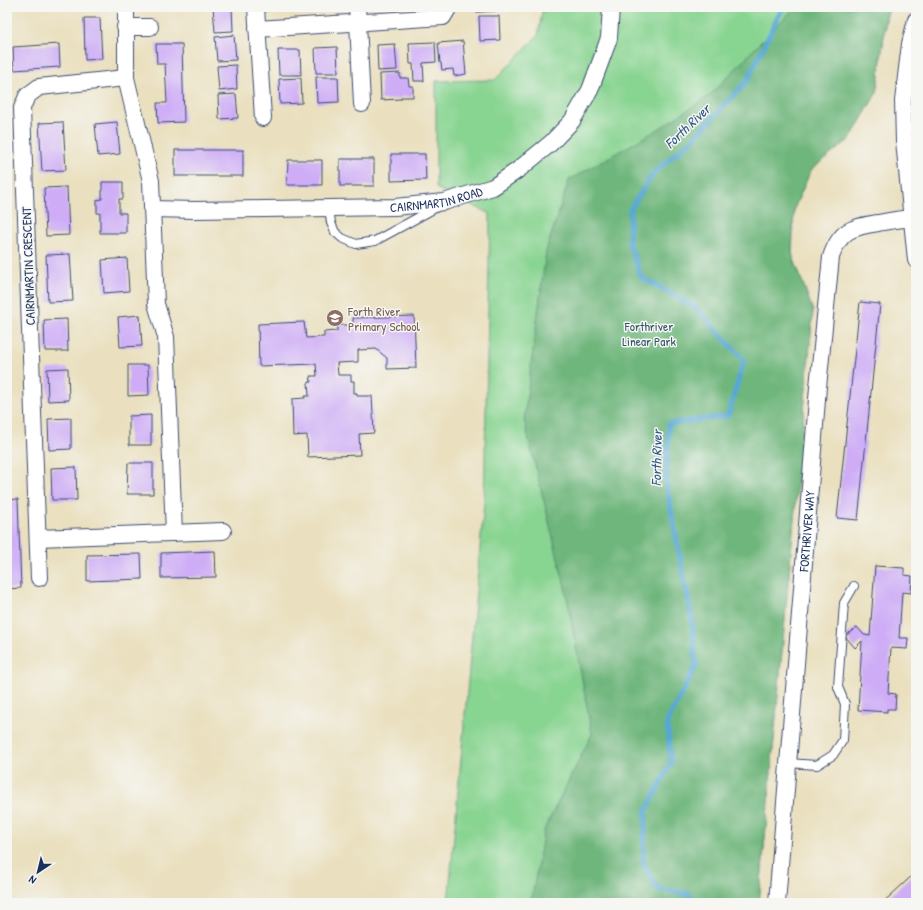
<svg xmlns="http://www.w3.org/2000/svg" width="923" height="910" viewBox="0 0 923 910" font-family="'Patrick Hand',sans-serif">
  <rect width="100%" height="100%" fill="#f6f6f2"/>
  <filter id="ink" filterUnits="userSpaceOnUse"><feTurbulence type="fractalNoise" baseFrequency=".025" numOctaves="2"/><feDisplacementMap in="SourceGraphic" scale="8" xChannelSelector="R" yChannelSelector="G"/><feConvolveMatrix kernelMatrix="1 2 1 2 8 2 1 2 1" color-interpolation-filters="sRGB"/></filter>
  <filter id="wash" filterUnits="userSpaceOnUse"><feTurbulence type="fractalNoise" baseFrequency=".012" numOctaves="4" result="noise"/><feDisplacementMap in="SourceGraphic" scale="16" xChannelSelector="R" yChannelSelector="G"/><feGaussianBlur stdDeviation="0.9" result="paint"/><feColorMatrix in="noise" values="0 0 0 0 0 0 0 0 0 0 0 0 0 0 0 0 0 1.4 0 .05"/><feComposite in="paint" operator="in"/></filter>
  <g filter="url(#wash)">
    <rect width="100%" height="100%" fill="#eae0bf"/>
    <path fill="#88d491" stroke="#528278" d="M543,7H889L886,19L877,92L850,139L811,170L794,209L792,254L813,311L759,903H448L484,503L490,214L436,188V81L495,80L538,35Z"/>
    <path fill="#6eb67b" stroke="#44726c" d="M795,7H889L886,19L877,92L850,139L811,170L794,209L792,254L813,311L759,903H531L544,830L592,734L565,587L524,420L546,251L569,180L657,130L709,96Z"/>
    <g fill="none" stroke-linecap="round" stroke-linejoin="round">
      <path stroke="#57a8d2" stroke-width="5.5" d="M693,903L689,894L658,889L643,863L646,812L671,763L667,722L696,666L692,620L666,483L669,424L728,416L744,360L696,308L641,277L629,243L630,209L655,171L690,142L747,81L783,7"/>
    </g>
    <g id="blocks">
      <g fill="#ceadf6">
        <path d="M213,7H232L233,31L215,32Z"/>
        <path d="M476,7H496V11L477,12Z"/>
        <path d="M479,16H499L500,40L480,41Z"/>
        <path d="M84,18H100L102,59L85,60Z"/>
        <path d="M234,35L236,60L217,61L215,37Z"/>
        <path d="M463,41L466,74L454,76L453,69L442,70L441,63H440L438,43Z"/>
        <path d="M435,42L436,62L423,63L424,81H414L413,64H410L409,43Z"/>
        <path d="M59,44L60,67L14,70L13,47Z"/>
        <path d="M156,44H182L184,122L158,123L157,103H167L165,64H157Z"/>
        <path d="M395,44L397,70L378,71L377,45Z"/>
        <path d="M337,47L338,73H316L315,48Z"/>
        <path d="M278,50H300L301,75H279Z"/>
        <path d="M236,65L237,89L219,91L217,66Z"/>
        <path d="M400,73V78H408L409,86H413V97H401V99L381,100L380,74Z"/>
        <path d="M316,77H338L339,102L317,103Z"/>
        <path d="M301,78L302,103L280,104L279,79Z"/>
        <path d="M236,94L238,118L219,119L218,95Z"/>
        <path d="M63,122L66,170L42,171L39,123Z"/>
        <path d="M117,122L120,154L98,156L95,124Z"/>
        <rect x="175" y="150" width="68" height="26"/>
        <path d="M391,154H425L426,180L391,181Z"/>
        <rect x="340" y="159" width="34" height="27"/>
        <path d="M288,160H322V185H287Z"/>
        <path d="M102,182H123V199H119V213H126V233H100V213H97V200L102,199Z"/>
        <path d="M67,187L69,235L46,236L44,188Z"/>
        <path d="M70,254L73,301L48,302L46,255Z"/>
        <path d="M127,258L129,291L104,293L102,260Z"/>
        <path d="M7,296H8L10,322H7Z"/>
        <path d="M860,302L880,304L858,520L837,518Z"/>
        <path d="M140,315L142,346L120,347L118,317Z"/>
        <path d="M414,316L416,368L387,369V358L376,349L358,350V362L337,363L338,375H351V381H354V393H357V396H372L374,433L359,434L360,455L308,457L307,435L293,436L292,399L305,398V396H309L308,383L311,382L310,376H317L316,364L259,366L258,324L304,322L306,338L324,337V332L337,331V325H353V318Z"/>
        <path d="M67,319L68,351H45L44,320Z"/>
        <path d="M128,365H148L149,395L128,396Z"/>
        <path d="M68,368L69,400L48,401L47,369Z"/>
        <path d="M151,415V445H129V416Z"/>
        <path d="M71,418V449L49,450L48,419Z"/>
        <path d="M128,463H153V494H127Z"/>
        <path d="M76,467L77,500H52L51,468Z"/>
        <path d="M18,499L21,588L7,589V500Z"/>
        <path d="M215,551L216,577L161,578V553Z"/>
        <path d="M141,554L142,579L87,581V555Z"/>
        <path d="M875,566L904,568V575L912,576L911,593L902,592L899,638H908L907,649L891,648L888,693L896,694L895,709H887V712L858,710L862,641L855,648L845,636L857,627L864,635L870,636Z"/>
        <path d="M916,872V903H882L890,896Z"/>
      </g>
    </g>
  </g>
  <g filter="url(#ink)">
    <use href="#blocks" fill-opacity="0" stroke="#3a4a6d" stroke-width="1"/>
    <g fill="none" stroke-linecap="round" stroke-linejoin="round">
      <g stroke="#3a4a6d" stroke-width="10">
        <g id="service">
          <path d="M329,208L331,223L335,232L342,238L356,244L375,241L437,207"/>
          <path d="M788,763L817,765L833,755L843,740L845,704L838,687L844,603L854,586"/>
        </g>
      </g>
      <g stroke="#3a4a6d" stroke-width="18">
        <g id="minor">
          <path d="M256,7L263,118"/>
          <path d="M357,7L358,22L362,104"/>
          <path d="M126,10V78L151,181L156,304L166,337L174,533"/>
          <path d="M916,20L910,44L903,101L904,141L916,260"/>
          <path d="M125,27H150"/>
          <path d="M257,29L443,17L449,7"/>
          <path id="s1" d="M152,209L195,210L395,207L444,202L493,187L518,170L551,143L572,121L590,90L603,55L609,38L611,7"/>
          <path d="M38,538L223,531"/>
          <path d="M39,578L22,108L27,96L39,87L126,78"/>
          <path id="s2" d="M777,903L818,387L831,257C840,230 852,227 878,223C889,221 900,219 912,218"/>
        </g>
      </g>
      <use href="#service" stroke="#fff" stroke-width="8"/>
      <use href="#minor" stroke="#fff" stroke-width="16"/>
    </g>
  </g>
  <defs>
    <g id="school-disc" transform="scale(0.9)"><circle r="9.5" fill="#8d6e63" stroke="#f6f6f2"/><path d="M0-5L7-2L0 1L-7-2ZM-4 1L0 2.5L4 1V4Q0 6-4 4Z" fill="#fff"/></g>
  </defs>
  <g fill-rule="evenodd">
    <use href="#school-disc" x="335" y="318"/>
  </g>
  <g text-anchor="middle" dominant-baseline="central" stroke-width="3" stroke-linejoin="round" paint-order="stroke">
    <g font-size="13" fill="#1b2f5e" stroke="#f6f6f2">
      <text stroke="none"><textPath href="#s1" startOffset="285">CAIRNMARTIN ROAD</textPath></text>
      <text transform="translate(28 266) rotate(-92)">CAIRNMARTIN CRESCENT</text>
      <text stroke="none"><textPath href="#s2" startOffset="373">FORTHRIVER WAY</textPath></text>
    </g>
    <g font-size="13" fill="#785e54" stroke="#f6f6f2" text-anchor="start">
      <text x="348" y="311">Forth River<tspan x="348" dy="15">Primary School</tspan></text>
    </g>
    <g font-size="13" fill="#36586b" stroke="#f6f6f2">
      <text x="649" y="326">Forthriver<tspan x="649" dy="15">Linear Park</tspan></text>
    </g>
    <g font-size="14" font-style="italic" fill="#305987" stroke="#f6f6f2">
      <text transform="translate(687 126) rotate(-44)">Forth River</text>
      <text transform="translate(656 458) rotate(-89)">Forth River</text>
    </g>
  </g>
  <rect width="923" height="910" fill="none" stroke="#f6f6f2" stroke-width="24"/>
  <g transform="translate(38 872) rotate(215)" stroke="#f6f6f2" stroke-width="3" paint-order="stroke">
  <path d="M0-3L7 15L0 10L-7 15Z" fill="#1b2f5e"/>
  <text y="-6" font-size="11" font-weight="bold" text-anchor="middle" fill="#1b2f5e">N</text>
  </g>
</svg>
